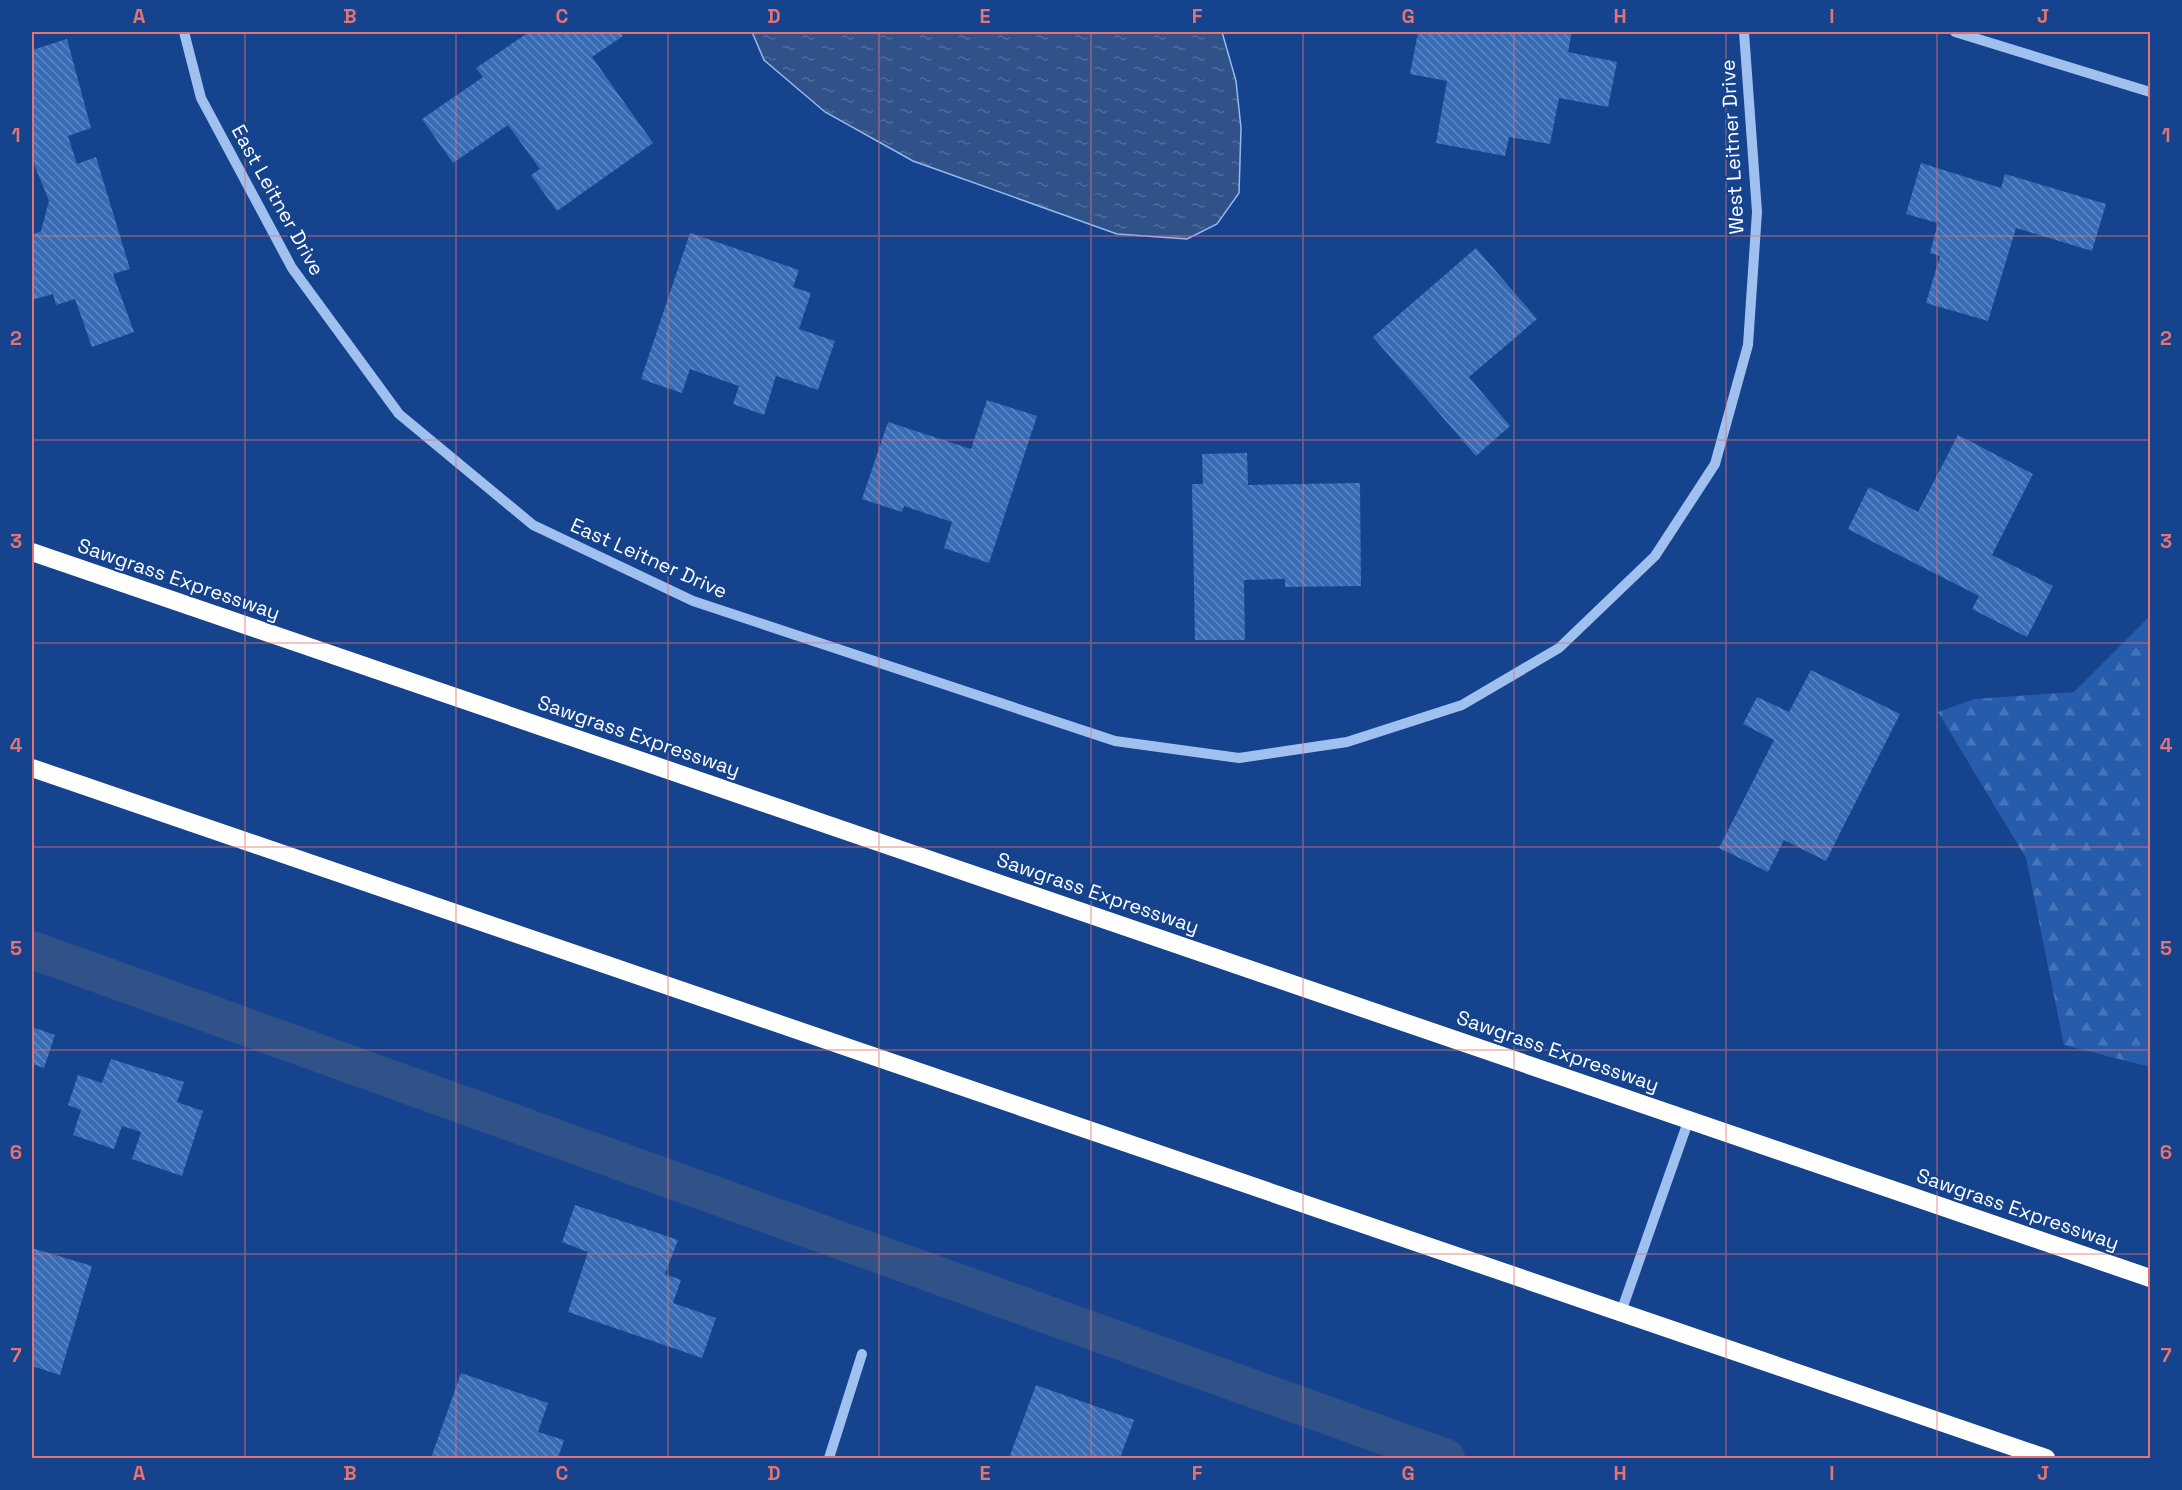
<svg xmlns="http://www.w3.org/2000/svg" width="2182" height="1490" viewBox="0 0 2182 1490" font-family="'Space Grotesk',sans-serif">
  <defs>
    <pattern id="forest-firs" width="22" height="20" patternUnits="userSpaceOnUse" patternTransform="scale(1.5)"><rect width="22" height="20" fill="#275cac"/><path d="M5 1l3.5 6h-7zM16 11l3.5 6h-7z" fill="#4774b8"/></pattern>
    <pattern id="water-ripples" width="26" height="14" patternUnits="userSpaceOnUse" patternTransform="scale(1.5)"><rect width="26" height="14" fill="#305289"/><path d="M2 4q2-2 4 0t4 0M15 11q2-2 4 0t4 0" fill="none" stroke="#4f6c9b"/></pattern>
    <pattern id="building-back-hatch" width="6" height="6" patternUnits="userSpaceOnUse" patternTransform="scale(1.5)"><rect width="6" height="6" fill="#396ab4"/><path d="M-1 5l2 2M0 0l6 6M5-1l2 2" fill="none" stroke="#6188c3"/></pattern>
  </defs>
  <rect width="100%" height="100%" fill="#15438d"/>
  <path fill="url(#forest-firs)" d="M2150,616V1067L2064,1045L2026,858L1938,712L1974,699L2074,692Z"/>
  <path fill="url(#water-ripples)" stroke="#92b9f3" stroke-width="1.5" d="M752,32H1222L1236,81L1241,128L1239,193L1217,224L1187,239L1117,234L913,161L825,112L764,60Z"/>
  <g fill="none" stroke-linecap="round" stroke-linejoin="round">
    <path stroke="#305289" stroke-width="38" d="M32,950L1446,1458"/>
  </g>
  <g fill="url(#building-back-hatch)">
    <path d="M529,32H620L623,36L592,57L653,143L557,211L531,175L540,169L508,125L453,163L422,119L483,77L476,68Z"/>
    <path d="M1418,32H1572L1568,52L1617,62L1608,107L1559,98L1550,144L1509,137L1505,156L1436,143L1447,81L1410,74Z"/>
    <path d="M67,39L91,128L68,136L77,164L96,157L130,269L113,274L134,332L92,347L75,299L56,305L53,294L32,300V235L41,231L49,201L32,159V50Z"/>
    <path d="M1921,163L2001,188L2005,174L2106,204L2092,251L2016,228L1988,321L1926,303L1940,256L1930,253L1938,223L1906,214Z"/>
    <path d="M690,233L799,270L793,287L811,293L799,329L835,341L818,390L776,376L764,415L733,404L739,386L690,369L682,393L641,379Z"/>
    <path d="M1476,248L1537,319L1469,377L1510,426L1476,456L1373,337Z"/>
    <path d="M987,400L1037,416L989,563L944,548L952,522L904,506L902,512L862,499L888,422L971,449Z"/>
    <path d="M1958,435L2033,474L1992,555L2053,586L2027,637L1972,609L1979,596L1848,529L1869,487L1918,512Z"/>
    <path d="M1247,453L1248,485L1360,483L1361,586L1285,587V579L1244,580L1245,640H1195L1192,484H1203L1202,454Z"/>
    <path d="M1811,670L1900,714L1826,861L1784,840L1768,872L1719,848L1774,740L1743,724L1757,697L1789,712Z"/>
    <path d="M32,1027L55,1035L44,1068L32,1064Z"/>
    <path d="M111,1059L184,1082L177,1102L203,1111L182,1176L132,1159L141,1132L122,1126L114,1149L73,1135L81,1110L68,1105L78,1075L102,1083Z"/>
    <path d="M575,1205L678,1240L665,1274L681,1280L673,1303L716,1318L702,1358L568,1312L588,1252L562,1242Z"/>
    <path d="M32,1248L92,1266L60,1375L32,1366Z"/>
    <path d="M461,1373L548,1403L538,1432L564,1440L558,1458H431Z"/>
    <path d="M1036,1385L1134,1420L1120,1458H1009Z"/>
  </g>
  <g fill="none" stroke-linecap="round" stroke-linejoin="round">
    <g stroke="#a0c0f0" stroke-width="10">
      <path d="M184,32L201,98L292,268L399,414L533,525L693,601L1115,741L1239,758L1347,742L1462,705L1559,648L1655,556L1715,464L1748,345L1757,212L1744,32"/>
      <path d="M1955,32L2150,92"/>
      <path d="M1621,1312L1689,1119"/>
      <path d="M829,1458L862,1354"/>
    </g>
    <g stroke="#fff" stroke-width="18">
      <path d="M32,552L2150,1278"/>
      <path d="M32,768L2046,1458"/>
    </g>
  </g>
  <path fill="none" stroke="#e47373" stroke-width="1.5" stroke-opacity="0.55" d="M245,32V1458M456,32V1458M668,32V1458M879,32V1458M1091,32V1458M1303,32V1458M1514,32V1458M1726,32V1458M1937,32V1458M32,236H2150M32,440H2150M32,643H2150M32,847H2150M32,1050H2150M32,1254H2150"/>
  <g text-anchor="middle" dominant-baseline="central" stroke-width="4.5" stroke-linejoin="round" paint-order="stroke">
    <g font-size="20" fill="#fff" stroke="#15438d">
      <text transform="translate(1732 147) rotate(-93)">West Leitner Drive</text>
      <text transform="translate(278 200) rotate(61)">East Leitner Drive</text>
      <text transform="translate(649 558) rotate(24)">East Leitner Drive</text>
      <text transform="translate(179 579) rotate(19)">Sawgrass Expressway</text>
      <text transform="translate(639 736) rotate(19)">Sawgrass Expressway</text>
      <text transform="translate(1098 893) rotate(19)">Sawgrass Expressway</text>
      <text transform="translate(1558 1051) rotate(19)">Sawgrass Expressway</text>
      <text transform="translate(2018 1209) rotate(19)">Sawgrass Expressway</text>
    </g>
  </g>
  <rect width="2182" height="1490" fill="none" stroke="#15438d" stroke-width="66"/>
  <rect x="33" y="33" width="2116" height="1424" fill="none" stroke="#e47373" stroke-width="2"/>
  <g font-size="20" text-anchor="middle" font-weight="bold" fill="#e47373">
    <text x="139" y="23">A</text>
    <text x="350" y="23">B</text>
    <text x="562" y="23">C</text>
    <text x="774" y="23">D</text>
    <text x="985" y="23">E</text>
    <text x="1197" y="23">F</text>
    <text x="1408" y="23">G</text>
    <text x="1620" y="23">H</text>
    <text x="1832" y="23">I</text>
    <text x="2043" y="23">J</text>
    <text x="16" y="142">1</text>
    <text x="2166" y="142">1</text>
    <text x="16" y="345">2</text>
    <text x="2166" y="345">2</text>
    <text x="16" y="548">3</text>
    <text x="2166" y="548">3</text>
    <text x="16" y="752">4</text>
    <text x="2166" y="752">4</text>
    <text x="16" y="955">5</text>
    <text x="2166" y="955">5</text>
    <text x="16" y="1159">6</text>
    <text x="2166" y="1159">6</text>
    <text x="16" y="1362">7</text>
    <text x="2166" y="1362">7</text>
    <text x="139" y="1480">A</text>
    <text x="350" y="1480">B</text>
    <text x="562" y="1480">C</text>
    <text x="774" y="1480">D</text>
    <text x="985" y="1480">E</text>
    <text x="1197" y="1480">F</text>
    <text x="1408" y="1480">G</text>
    <text x="1620" y="1480">H</text>
    <text x="1832" y="1480">I</text>
    <text x="2043" y="1480">J</text>
  </g>
</svg>
